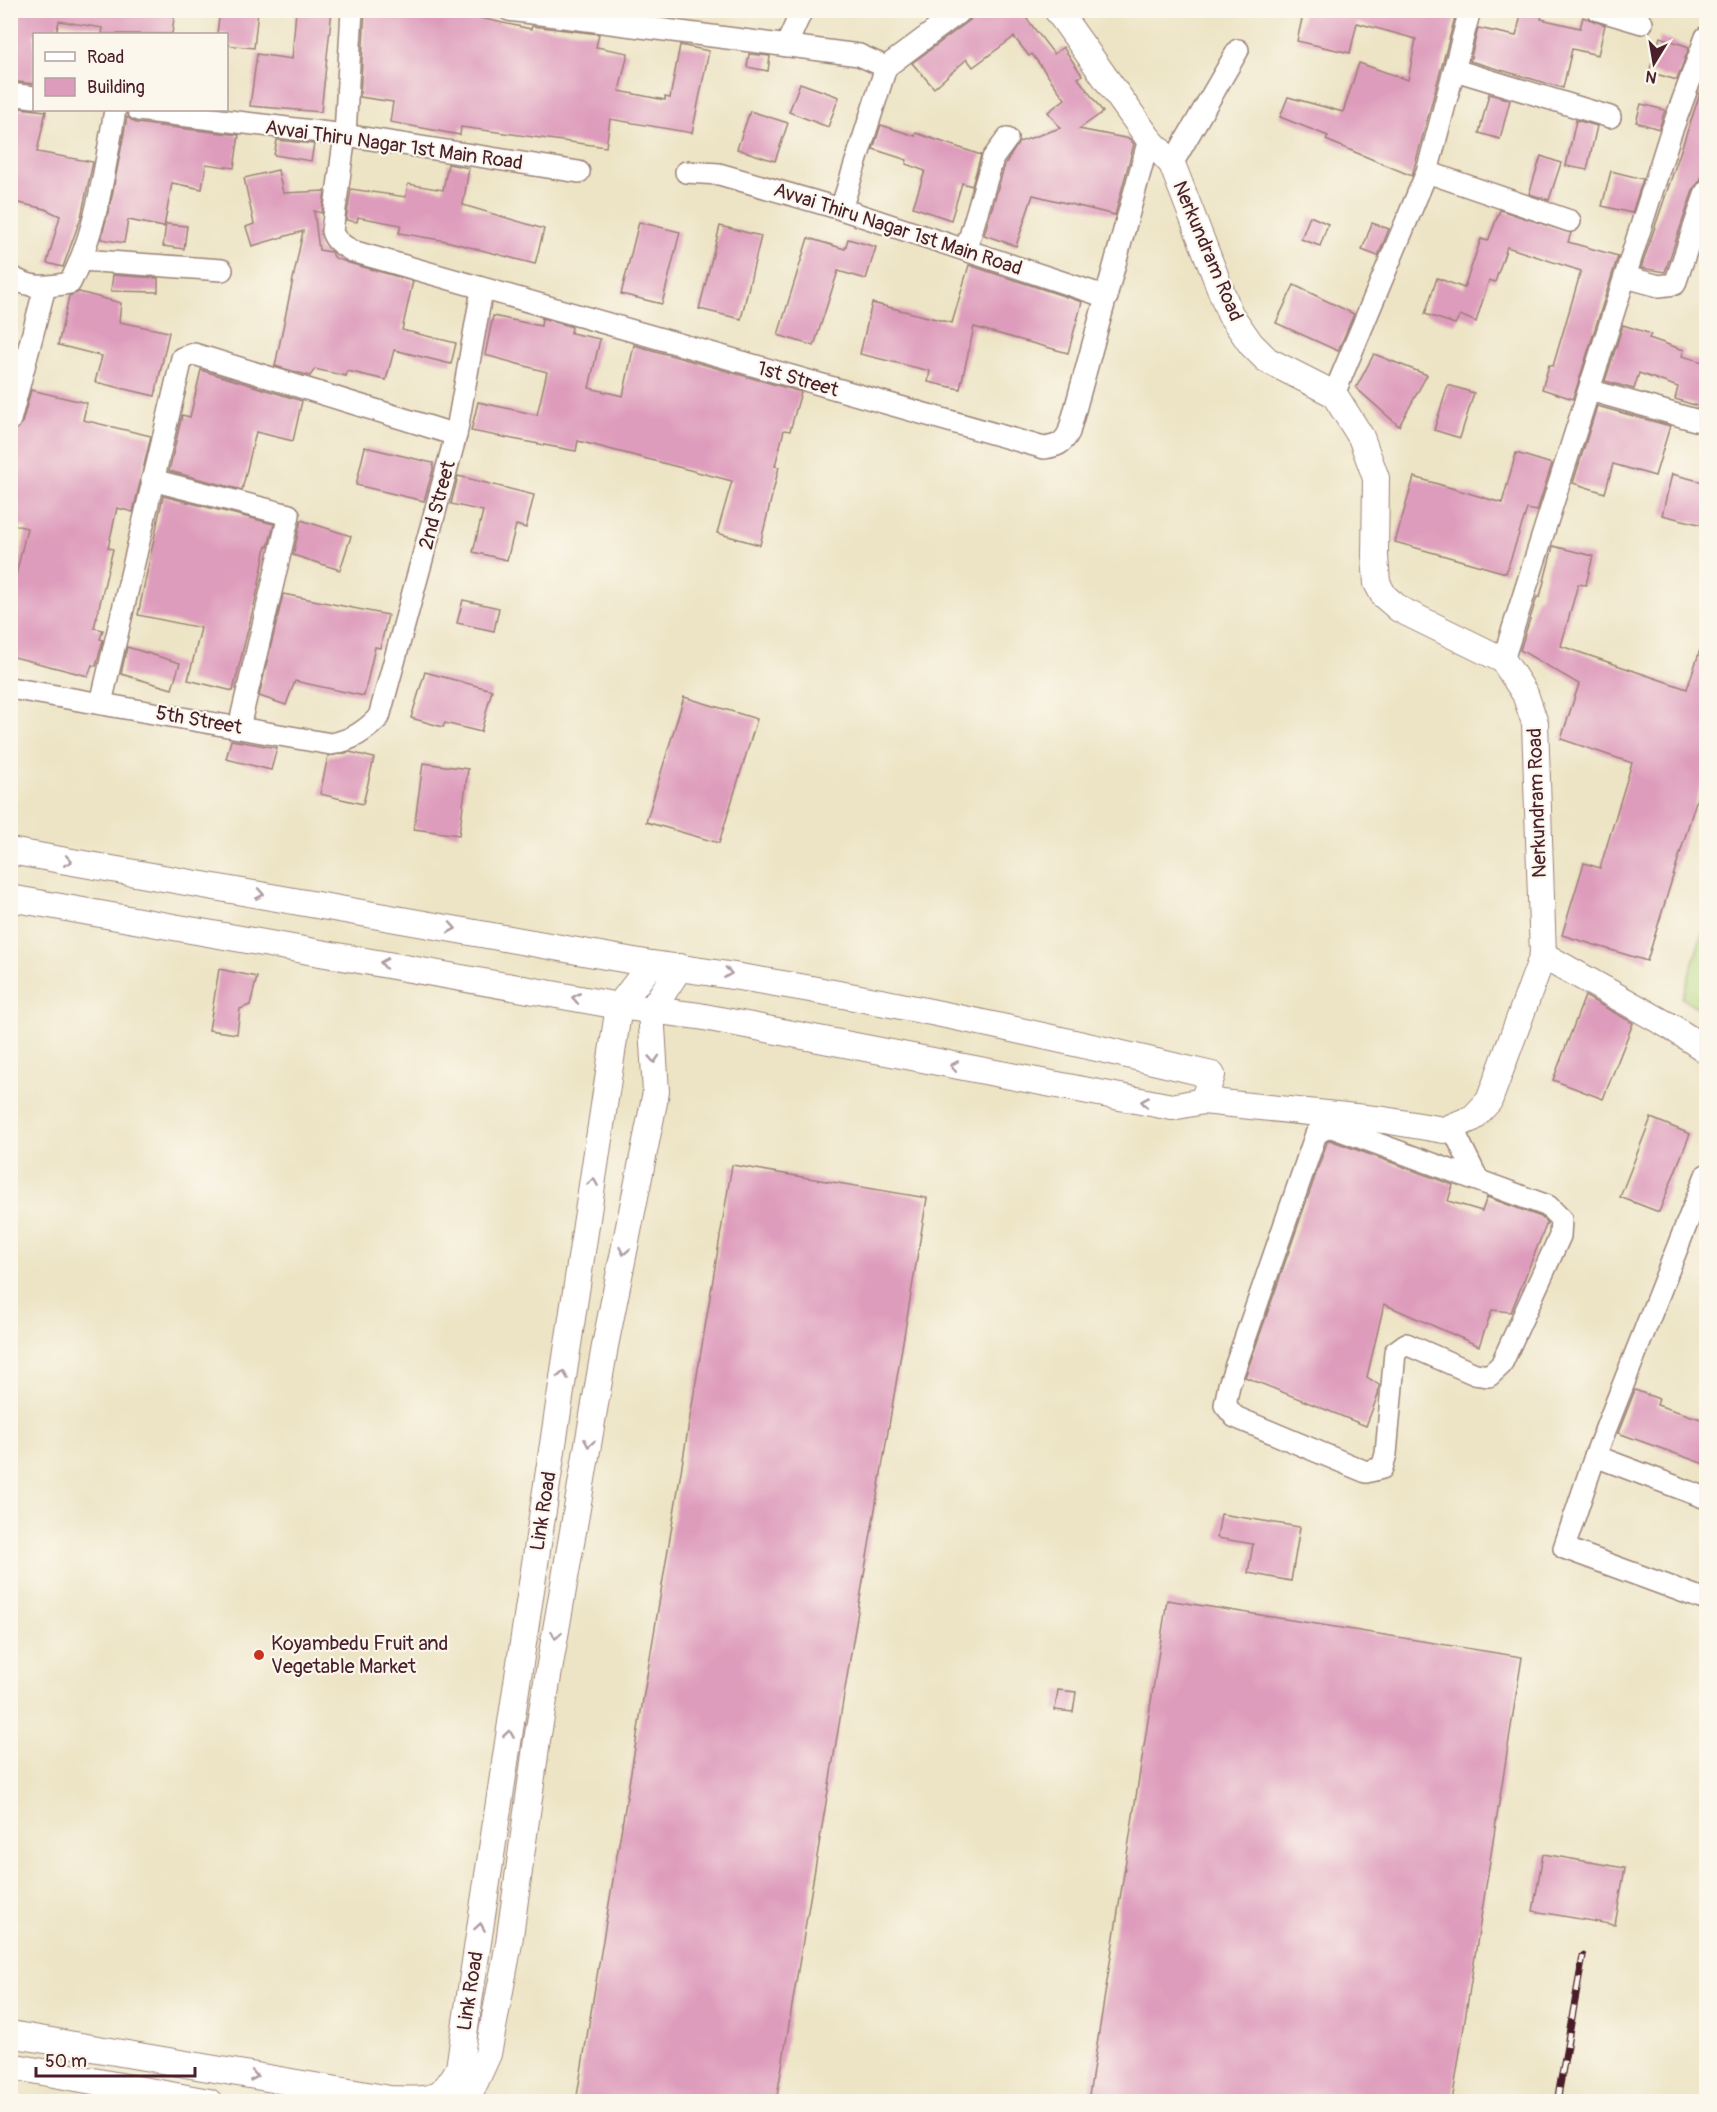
<svg xmlns="http://www.w3.org/2000/svg" width="1717" height="2112" viewBox="0 0 1717 2112" font-family="Pangolin,sans-serif">
  <rect width="100%" height="100%" fill="#fbf7ec"/>
  <filter id="ink" filterUnits="userSpaceOnUse"><feTurbulence type="fractalNoise" baseFrequency=".0167" numOctaves="2"/><feDisplacementMap in="SourceGraphic" scale="12" xChannelSelector="R" yChannelSelector="G"/><feConvolveMatrix kernelMatrix="1 2 1 2 8 2 1 2 1" color-interpolation-filters="sRGB"/></filter>
  <filter id="wash" filterUnits="userSpaceOnUse"><feTurbulence type="fractalNoise" baseFrequency=".008" numOctaves="4" result="noise"/><feDisplacementMap in="SourceGraphic" scale="24" xChannelSelector="R" yChannelSelector="G"/><feGaussianBlur stdDeviation="1.35" result="paint"/><feColorMatrix in="noise" values="0 0 0 0 0 0 0 0 0 0 0 0 0 0 0 0 0 1.4 0 .05"/><feComposite in="paint" operator="in"/></filter>
  <g filter="url(#wash)">
    <rect width="100%" height="100%" fill="#ede4c5"/>
    <path fill="#b5d880" stroke="#807c56" stroke-width="1.5" d="M1706,921V1013L1682,998Z"/>
    <g id="blocks">
      <g fill="#de9cbc">
        <path d="M15,10H175L172,34H102L103,28L59,21L56,34H34V84L10,81V30Z"/>
        <path d="M220,10H258L254,48L226,45V34H217Z"/>
        <path d="M296,10H332L321,112L250,106L257,54L292,59Z"/>
        <path d="M365,10L442,13L443,10L531,29L532,26L599,34L596,47L628,53L619,91L665,100V97L670,98L680,45L709,51L692,133L610,119L606,147L461,127L460,135L390,122L393,102L360,97Z"/>
        <path d="M974,10H1020L1054,54L1063,47L1082,75L1078,78L1103,112L1079,129L1130,139L1134,144L1115,215L1033,195L1016,246L984,235L1005,164L1019,142L1060,128L1048,112L1065,99L1032,54L1029,56L1014,37L973,67L967,59L934,88L912,63L970,20Z"/>
        <path d="M1304,10H1457L1412,176L1326,140L1328,136L1280,117L1288,97L1343,112L1359,63L1408,80L1416,39L1357,23L1350,53L1297,41Z"/>
        <path d="M1522,10H1543L1541,19L1580,28L1583,17L1605,25L1598,55L1572,49L1563,88L1470,61L1478,28L1516,36Z"/>
        <path d="M1660,37L1689,47L1677,80L1649,72Z"/>
        <path d="M749,54L770,56L768,71L747,67Z"/>
        <path d="M1707,73V159L1700,181L1694,188L1665,272L1641,268Z"/>
        <path d="M800,83L839,97L828,127L789,112Z"/>
        <path d="M1489,94L1510,100L1500,139L1479,133Z"/>
        <path d="M1641,104L1665,110L1659,129L1636,122Z"/>
        <path d="M10,107L46,111L37,152L93,162L81,217L63,267L47,263L60,216L45,209L10,201Z"/>
        <path d="M750,111L788,123L775,161L737,149Z"/>
        <path d="M127,117L136,123L239,135L234,168L206,164L202,189L172,183L164,227L128,220L124,243L101,239L111,201Z"/>
        <path d="M1576,120L1597,126L1587,170L1566,166Z"/>
        <path d="M881,125L915,136L916,133L981,155L972,186L962,183L951,220L913,207L925,171L906,164L907,160L873,149Z"/>
        <path d="M277,140L314,144L311,161L274,155Z"/>
        <path d="M1541,156L1561,163L1549,200L1529,194Z"/>
        <path d="M448,164L469,168L463,205L544,229L535,264L446,241L399,233L401,225L358,217L357,222L346,220L351,189L406,197L408,184L443,190Z"/>
        <path d="M278,170L283,193L325,191L322,213L314,211L319,250L331,252L335,258L349,263L413,281L402,330L456,343L451,364L394,350L386,380L347,371L346,376L315,369L310,376L275,366L303,231L252,246L246,227L254,224L244,178Z"/>
        <path d="M1611,171L1643,179L1632,213L1602,206Z"/>
        <path d="M1500,210L1571,233L1568,242L1618,256L1573,399L1542,389L1549,365L1553,366L1581,271L1507,247L1495,282L1489,280L1476,322L1460,315L1455,324L1425,314L1437,278L1464,288L1481,239L1488,241Z"/>
        <path d="M1310,216L1328,224L1320,246L1301,239Z"/>
        <path d="M639,222L680,232L662,304L621,294Z"/>
        <path d="M1372,223L1389,229L1378,256L1362,250Z"/>
        <path d="M166,224L187,226L184,249L163,246Z"/>
        <path d="M720,226L761,236L741,319L699,309Z"/>
        <path d="M808,238L845,249L848,239L876,247L866,279L838,271L814,346L778,335Z"/>
        <path d="M969,265L1082,302L1068,353L974,327L960,389L928,382L930,371L860,354L872,303L952,323Z"/>
        <path d="M113,275L158,278V292L111,291Z"/>
        <path d="M1294,285L1354,314L1338,351L1276,323Z"/>
        <path d="M79,292L121,303L119,322L169,332L155,396L95,382L102,356L58,345L69,296Z"/>
        <path d="M493,316L541,326L542,318L572,327L571,333L600,339L589,388L623,396L634,345L801,392L790,431L784,430L775,466L779,467L760,545L717,533L732,481L578,441L576,451L471,431L478,402L537,415L547,372L485,355Z"/>
        <path d="M1623,325L1651,334L1649,338L1684,350L1682,356L1707,363V409L1675,399L1678,387L1639,373L1634,389L1605,381Z"/>
        <path d="M1374,354L1427,375L1399,426L1356,388Z"/>
        <path d="M201,370L302,401L293,441L256,432L242,490L169,471L182,415L190,417Z"/>
        <path d="M1448,385L1474,393L1460,438L1434,430Z"/>
        <path d="M31,390L87,403L83,420L151,436L133,512L117,508L108,548L113,549L94,628L103,630L100,639L103,640L96,666L92,665L88,676L10,656V601L27,528L10,524V448L14,432L22,423Z"/>
        <path d="M1597,406L1670,426L1655,476L1613,464L1605,493L1573,483Z"/>
        <path d="M365,447L433,463V470L424,501L356,485Z"/>
        <path d="M1516,453L1552,464L1537,511L1527,509L1506,573L1395,542L1414,477L1502,503Z"/>
        <path d="M1672,474L1707,483V526L1662,515Z"/>
        <path d="M458,476L534,495L526,528L516,525L507,560L473,552L483,511L451,504Z"/>
        <path d="M163,496L274,524L268,547L266,546L258,589L233,691L188,680L201,628L138,615Z"/>
        <path d="M301,520L351,536L340,570L293,555Z"/>
        <path d="M1553,546L1593,556L1586,585L1578,584L1561,646L1687,689L1703,641H1707V787L1701,785L1647,961L1562,935L1584,863L1600,868L1632,763L1561,739L1579,684L1520,650L1537,597H1540Z"/>
        <path d="M283,594L388,615L380,648L375,647L364,696L295,681L286,705L259,696Z"/>
        <path d="M463,600L499,608L494,631L457,623Z"/>
        <path d="M127,647L180,663L172,689L121,674Z"/>
        <path d="M425,672L492,690L481,732L445,723L443,727L411,718Z"/>
        <path d="M684,697L757,719L719,843L646,822Z"/>
        <path d="M231,740L277,748L271,770L226,759Z"/>
        <path d="M350,752L374,758L363,804L320,794L328,756Z"/>
        <path d="M423,763L468,769L459,835L414,829Z"/>
        <path d="M219,969L257,977L250,1005L240,1009L237,1034L209,1030Z"/>
        <path d="M1585,996L1633,1023L1603,1099L1553,1080Z"/>
        <path d="M1651,1118L1690,1134L1659,1212L1620,1197Z"/>
        <path d="M1330,1140L1453,1185L1448,1201L1482,1211L1487,1197L1541,1217L1547,1223L1511,1312L1492,1310L1479,1346L1384,1304L1367,1377L1379,1385L1378,1395L1366,1426L1245,1377L1327,1142Z"/>
        <path d="M732,1165L927,1198L776,2102H576Z"/>
        <path d="M1635,1390L1659,1399L1657,1405L1707,1421V1465L1618,1433Z"/>
        <path d="M1221,1514L1300,1527L1291,1581L1248,1573L1253,1544L1217,1538Z"/>
        <path d="M1167,1600L1522,1657L1452,2102H1088Z"/>
        <path d="M1058,1690L1076,1692L1073,1712L1055,1710Z"/>
        <path d="M1543,1854L1625,1868L1615,1925L1533,1911Z"/>
      </g>
    </g>
  </g>
  <g filter="url(#ink)">
    <use href="#blocks" fill-opacity="0" stroke="#9c8278" stroke-width="1.5"/>
    <g fill="none" stroke-linecap="round" stroke-linejoin="round">
      <g stroke="#9c8278" stroke-width="24">
        <g id="minor">
          <path d="M352,10L345,135L332,231C335,242 343,245 352,251L1044,448C1057,446 1063,444 1069,432L1149,139"/>
          <path d="M509,10L859,55L886,67"/>
          <path d="M1598,10L1642,23"/>
          <path d="M786,46L802,10"/>
          <path d="M1455,70L1610,117"/>
          <path d="M10,94L34,97"/>
          <path d="M138,110L345,135L579,172"/>
          <path d="M1172,164L1238,50"/>
          <path d="M686,172L719,174L841,209L1107,297"/>
          <path d="M1427,172L1570,221"/>
          <path d="M841,209L886,67L962,10"/>
          <path d="M966,250L993,158L1007,139"/>
          <path d="M81,260L222,270"/>
          <path d="M10,275C28,290 48,287 70,283C97,230 105,168 115,110"/>
          <path d="M1626,277L1659,286L1675,284L1706,192"/>
          <path d="M1589,390L1706,423"/>
          <path d="M1334,394L1427,172L1470,10"/>
          <path d="M10,420L45,287"/>
          <path d="M152,480L289,515L239,727"/>
          <path d="M1503,660L1670,135L1706,37"/>
          <path d="M10,688L331,744C352,740 364,732 379,717L456,435L482,290"/>
          <path d="M101,703L182,358L194,354L456,435"/>
          <path d="M1329,1126L1548,1206L1561,1219L1560,1236L1501,1365L1489,1376L1475,1374L1406,1344L1395,1352L1386,1454L1382,1468L1366,1472L1235,1417L1225,1405L1229,1385L1316,1134Z"/>
          <path d="M1452,1127L1478,1180"/>
          <path d="M1706,1175L1595,1456L1564,1548L1706,1600"/>
          <path d="M1595,1456L1706,1498"/>
        </g>
      </g>
      <g stroke="#9c8278" stroke-width="28">
        <g id="tertiary">
          <path d="M10,851L651,964C839,989 1027,1031 1212,1075L1203,1101"/>
          <path d="M10,898L619,1006L699,1016L1172,1107L1203,1101L1384,1120L1444,1130L1473,1118L1489,1101L1543,955L1535,723L1525,694L1503,660L1399,609L1384,596L1377,583L1375,556L1376,478L1361,437L1334,394L1267,360L1251,344L1230,314L1172,164L1149,139L1057,10"/>
          <path d="M1543,955L1673,1028L1706,1050"/>
          <path d="M10,2034L390,2099C427,2100 440,2104 459,2068L619,1006L651,964"/>
          <path d="M10,2066L209,2102"/>
          <path d="M462,2102L472,2089L488,2054L509,1943L537,1740L605,1346L656,1092L651,1011L680,967"/>
        </g>
      </g>
      <use href="#minor" stroke="#fff" stroke-width="21"/>
      <use href="#tertiary" stroke="#fff" stroke-width="26"/>
      <g stroke="#4a1f2b" stroke-width="7">
        <path id="rail" d="M1557,2102L1583,1956"/>
      </g>
      <use href="#rail" stroke="#fbf7ec" stroke-width="4.5" stroke-dasharray="14" stroke-linecap="butt"/>
    </g>
    <defs><path id="oneway-chevron" d="M-2-3.5L2.5 0L-2 3.5" fill="none" stroke-width="1.6" stroke-linecap="round" stroke-linejoin="round" transform="scale(1.5)"/></defs>
    <g stroke="#ae9aa0">
      <use href="#oneway-chevron" transform="translate(68 861) rotate(10)"/>
      <use href="#oneway-chevron" transform="translate(260 894) rotate(10)"/>
      <use href="#oneway-chevron" transform="translate(452 928) rotate(10)"/>
      <use href="#oneway-chevron" transform="translate(384 963) rotate(-170)"/>
      <use href="#oneway-chevron" transform="translate(728 973) rotate(8)"/>
      <use href="#oneway-chevron" transform="translate(576 998) rotate(-170)"/>
      <use href="#oneway-chevron" transform="translate(654 1059) rotate(86)"/>
      <use href="#oneway-chevron" transform="translate(954 1066) rotate(-169)"/>
      <use href="#oneway-chevron" transform="translate(1145 1102) rotate(-170)"/>
      <use href="#oneway-chevron" transform="translate(593 1182) rotate(-81)"/>
      <use href="#oneway-chevron" transform="translate(624 1251) rotate(101)"/>
      <use href="#oneway-chevron" transform="translate(563 1375) rotate(-81)"/>
      <use href="#oneway-chevron" transform="translate(589 1443) rotate(100)"/>
      <use href="#oneway-chevron" transform="translate(556 1635) rotate(100)"/>
      <use href="#oneway-chevron" transform="translate(509 1734) rotate(-81)"/>
      <use href="#oneway-chevron" transform="translate(480 1927) rotate(-81)"/>
      <use href="#oneway-chevron" transform="translate(254 2076) rotate(10)"/>
    </g>
  </g>
  <circle fill="#c8321e" stroke="#fbf7ec" stroke-width="2" cx="259" cy="1655" r="6"/>
  <g text-anchor="middle" dominant-baseline="central" stroke-width="4.5" stroke-linejoin="round" paint-order="stroke">
    <g font-size="20" fill="#4a1f2b" stroke="#fbf7ec">
      <text transform="translate(394 145) rotate(8)">Avvai Thiru Nagar 1st Main Road</text>
      <text transform="translate(898 229) rotate(18)">Avvai Thiru Nagar 1st Main Road</text>
      <text transform="translate(1208 251) rotate(67)">Nerkundram Road</text>
      <text transform="translate(798 379) rotate(16)">1st Street</text>
      <text transform="translate(437 505) rotate(-75)">2nd Street</text>
      <text transform="translate(199 720) rotate(10)">5th Street</text>
      <text transform="translate(1537 803) rotate(-92)">Nerkundram Road</text>
      <text transform="translate(543 1511) rotate(-81)">Link Road</text>
      <text transform="translate(470 1991) rotate(-81)">Link Road</text>
    </g>
    <g font-size="20" fill="#4a1f2b" stroke="#fbf7ec" text-anchor="start">
      <text x="271" y="1643">Koyambedu Fruit and<tspan x="271" dy="23">Vegetable Market</tspan></text>
    </g>
  </g>
  <rect width="1717" height="2112" fill="none" stroke="#fbf7ec" stroke-width="36"/>
  <rect x="33" y="33" width="195" height="78" fill="#fbf7ec" stroke="#b4a19f" stroke-width="1.5"/>
  <rect x="45" y="52" width="30" height="9" fill="#ffffff" stroke="#b4a19f" stroke-width="1.5"/>
  <text x="87" y="63" font-size="18" fill="#4a1f2b">Road</text>
  <rect x="45" y="78" width="30" height="18" fill="#de9cbc" stroke="#b4a19f" stroke-width="1.5"/>
  <text x="87" y="93" font-size="18" fill="#4a1f2b">Building</text>
  <g transform="translate(1654 63) rotate(191)" stroke="#fbf7ec" stroke-width="4.5" paint-order="stroke">
  <path d="M0-4.5L10 22L0 15L-10 22Z" fill="#4a1f2b"/>
  <text y="-9" font-size="16" font-weight="bold" text-anchor="middle" fill="#4a1f2b">N</text>
  </g>
  <path d="M36 2067v9h159v-9" fill="none" stroke="#4a1f2b" stroke-width="3"/>
  <text x="45" y="2067" font-size="18" fill="#4a1f2b" stroke="#fbf7ec" stroke-width="4.5" paint-order="stroke">50 m</text>
</svg>
